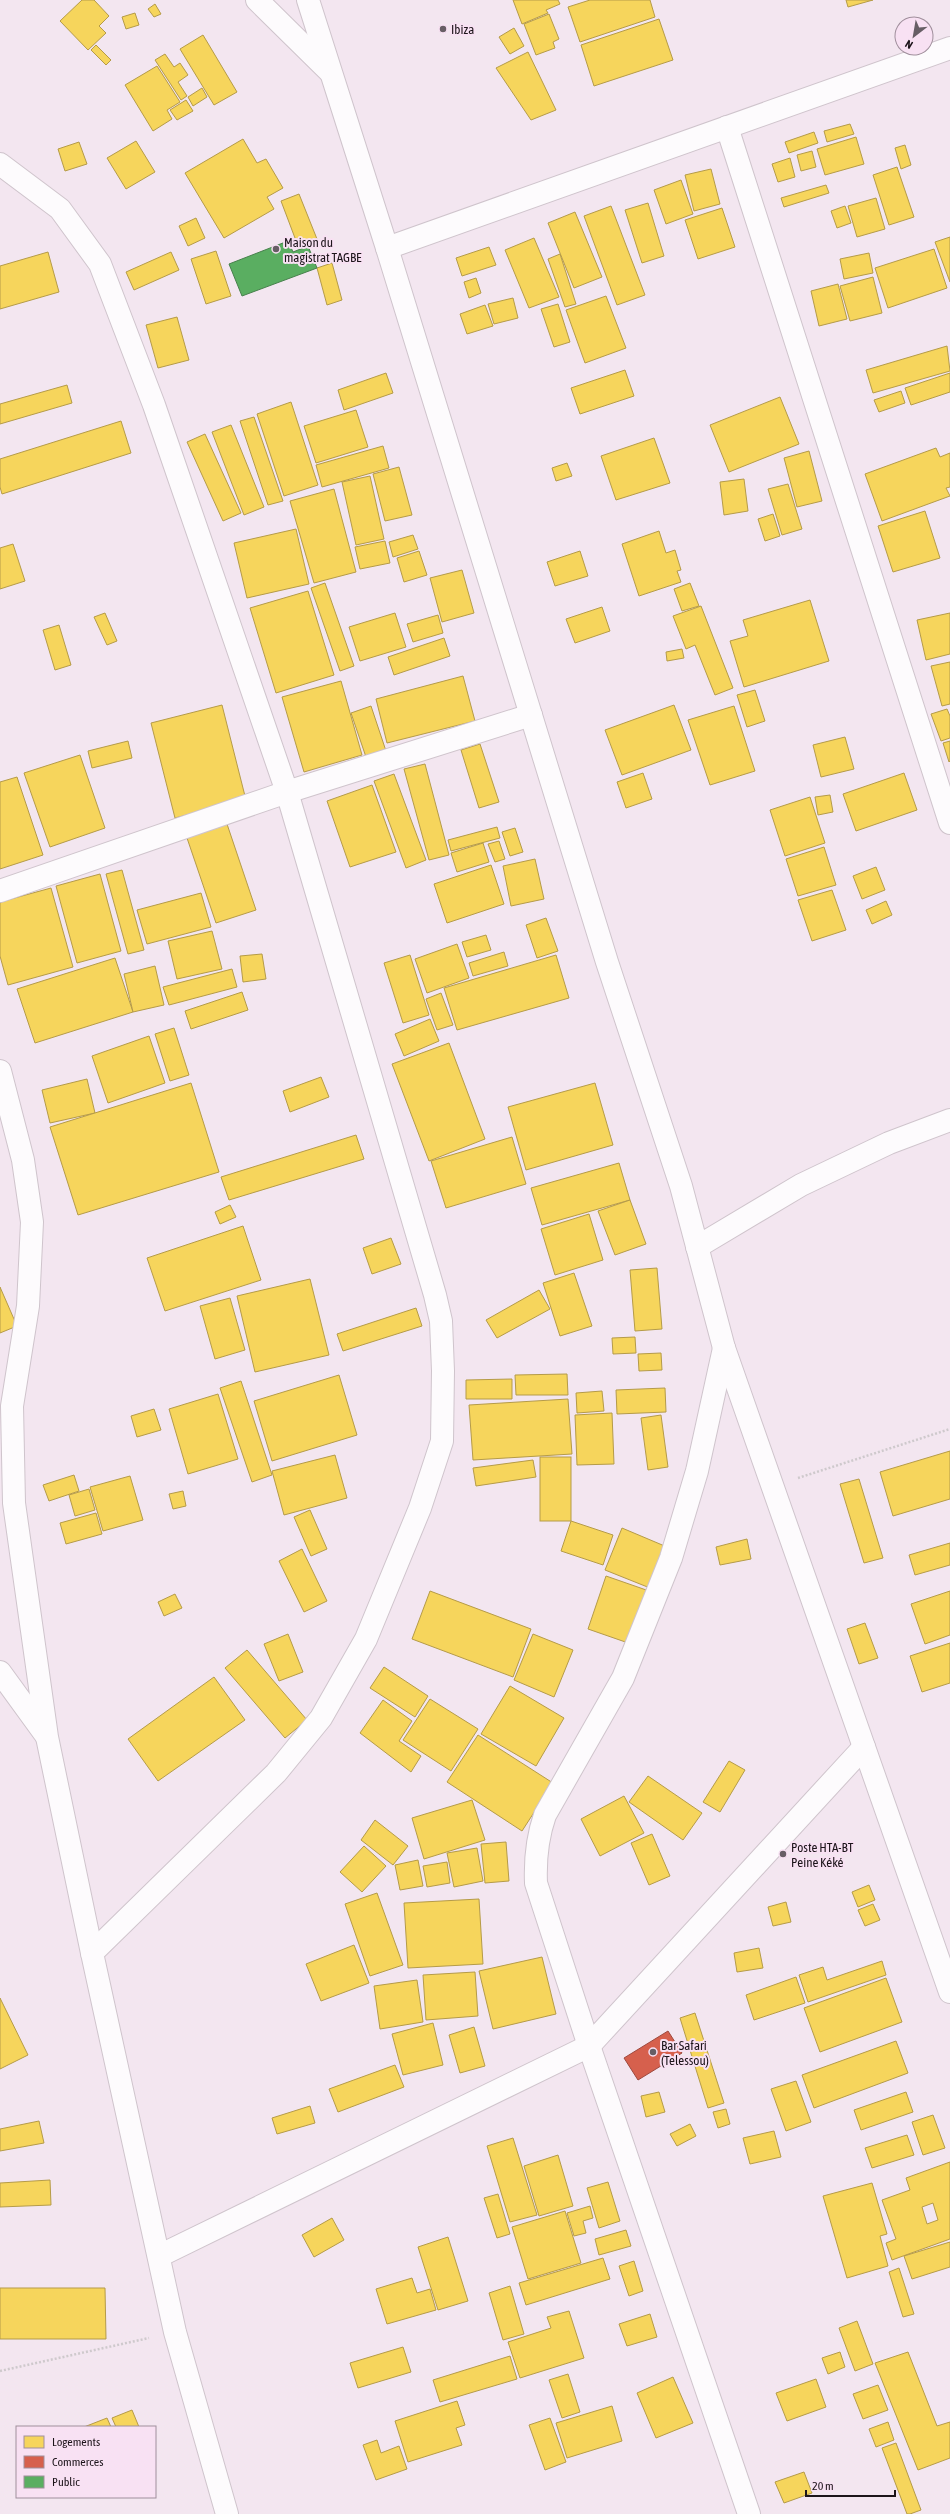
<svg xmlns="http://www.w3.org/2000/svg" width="950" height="2514" viewBox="0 0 950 2514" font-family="'Asap Condensed',sans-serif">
  <rect width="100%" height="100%" fill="#f3e6f0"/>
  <g fill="#f6d55c" stroke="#b59b48" fill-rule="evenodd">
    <path d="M82,0H94L109,16L99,26L106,33L88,50L60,21Z"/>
    <path d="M513,0H558L560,4L546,10L548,13L522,24Z"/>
    <path d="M590,0H650L655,17L580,42L568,7Z"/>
    <path d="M846,0H873L848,7Z"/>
    <path d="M155,4L161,14L154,17L148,9Z"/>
    <path d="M135,13L139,25L126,29L122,17Z"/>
    <path d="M549,14L559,39L553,42L555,48L536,55L524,24Z"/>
    <path d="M659,19L673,60L594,86L581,45Z"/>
    <path d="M514,28L524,46L510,54L499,37Z"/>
    <path d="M203,35L237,92L214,105L180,49Z"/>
    <path d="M96,45L111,60L106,65L91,50Z"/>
    <path d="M528,52L556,110L531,120L496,68Z"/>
    <path d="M165,54L174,67L180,63L188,75L178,82L187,96L181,100L155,60Z"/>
    <path d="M157,66L180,102L167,110L172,119L153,131L125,85Z"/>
    <path d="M202,88L207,97L193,106L188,97Z"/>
    <path d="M186,100L193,111L177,120L170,110Z"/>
    <path d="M850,124L854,134L827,142L824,131Z"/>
    <path d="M814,132L818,143L789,153L785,142Z"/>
    <path d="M856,137L864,164L825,175L817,149Z"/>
    <path d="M243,139L257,163L266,159L283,188L267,197L274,209L224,238L185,173Z"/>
    <path d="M136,141L155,172L126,189L107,158Z"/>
    <path d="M79,142L87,164L65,171L58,149Z"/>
    <path d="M905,145L911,165L901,169L895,148Z"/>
    <path d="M812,151L816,167L801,171L797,155Z"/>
    <path d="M790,158L795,177L778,182L772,164Z"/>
    <path d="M897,167L914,217L889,225L873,175Z"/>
    <path d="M711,169L720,204L694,211L685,175Z"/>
    <path d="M681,180L693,214L666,224L654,190Z"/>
    <path d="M826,185L829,193L784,207L781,198Z"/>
    <path d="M299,194L317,239L298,246L281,201Z"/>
    <path d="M876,198L885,229L857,237L848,206Z"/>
    <path d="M648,203L664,256L642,263L625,210Z"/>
    <path d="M611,206L645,295L617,305L584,216Z"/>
    <path d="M845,206L851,223L837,228L831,211Z"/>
    <path d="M722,208L735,247L698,259L685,220Z"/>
    <path d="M575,212L602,277L574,288L548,223Z"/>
    <path d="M196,218L205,238L188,246L179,226Z"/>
    <path d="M950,237V282L935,242Z"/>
    <path d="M534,238L559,297L529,308L505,250Z"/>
    <path d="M489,247L496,265L462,276L456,258Z"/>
    <path d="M934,249L947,288L888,308L875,268Z"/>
    <path d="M216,251L231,296L206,304L191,259Z"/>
    <path d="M48,252L59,292L0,309V266Z"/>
    <path d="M171,252L179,270L134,290L126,272Z"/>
    <path d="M869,253L873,273L844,279L840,259Z"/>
    <path d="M560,254L576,304L565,307L548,259Z"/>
    <path d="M332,263L342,300L327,305L317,268Z"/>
    <path d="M873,277L882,313L850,321L840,286Z"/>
    <path d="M476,278L481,293L469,298L464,282Z"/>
    <path d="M838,284L847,319L819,326L811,291Z"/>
    <path d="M606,296L626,348L585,363L566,310Z"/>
    <path d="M513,298L518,318L494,324L488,304Z"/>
    <path d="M558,304L570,342L554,347L541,309Z"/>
    <path d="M485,305L493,326L467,334L460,314Z"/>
    <path d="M177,317L189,360L158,368L146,325Z"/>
    <path d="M947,346L950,371L873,393L866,370Z"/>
    <path d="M625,370L634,396L580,414L571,388Z"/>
    <path d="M386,373L393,393L344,410L338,390Z"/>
    <path d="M950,373V392L911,405L905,388Z"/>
    <path d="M67,385L72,403L0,424V404Z"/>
    <path d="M901,391L905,403L879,412L874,400Z"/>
    <path d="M780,397L799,444L729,472L710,425Z"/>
    <path d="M291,402L318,485L284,496L257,414Z"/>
    <path d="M356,410L368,447L316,463L304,426Z"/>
    <path d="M254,417L283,501L268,505L240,421Z"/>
    <path d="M121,421L131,453L2,494L0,487V459Z"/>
    <path d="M231,425L264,507L244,515L212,432Z"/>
    <path d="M205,434L241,513L223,521L187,442Z"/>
    <path d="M654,438L670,483L616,500L601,456Z"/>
    <path d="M383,446L389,468L322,487L316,465Z"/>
    <path d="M936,448L940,457L950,453V487L946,488L950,496L882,521L865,474Z"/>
    <path d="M809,451L822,501L797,507L784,458Z"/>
    <path d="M567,463L572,476L556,481L552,468Z"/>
    <path d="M399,467L412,515L385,521L373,474Z"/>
    <path d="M370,476L384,539L356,545L342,482Z"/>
    <path d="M744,479L748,511L724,515L720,482Z"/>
    <path d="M788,484L802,529L782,535L768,489Z"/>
    <path d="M334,489L356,572L314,583L290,501Z"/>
    <path d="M925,511L940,558L893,572L878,526Z"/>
    <path d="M773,514L780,536L765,541L758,519Z"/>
    <path d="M296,529L309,584L247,598L234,543Z"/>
    <path d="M659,531L666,553L675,550L681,570L677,571L681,582L639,596L622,544Z"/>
    <path d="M413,535L418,549L393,557L389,542Z"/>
    <path d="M385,541L390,563L360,569L355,547Z"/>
    <path d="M13,544L25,581L0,589V548Z"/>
    <path d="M419,551L427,575L404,582L397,558Z"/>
    <path d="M580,551L588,576L555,586L547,562Z"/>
    <path d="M462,570L474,613L442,622L430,578Z"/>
    <path d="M325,583L354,666L340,671L311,588Z"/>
    <path d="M690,583L699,606L682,611L674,589Z"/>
    <path d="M308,591L334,675L276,693L250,608Z"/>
    <path d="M810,600L829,661L744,687L730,641L748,636L743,620Z"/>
    <path d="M701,606L733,688L715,695L695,645L686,649L673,616Z"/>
    <path d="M602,607L610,631L575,643L566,619Z"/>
    <path d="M105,613L117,641L107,645L94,617Z"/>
    <path d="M395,613L406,647L360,661L349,627Z"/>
    <path d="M950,613V654L926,660L917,620Z"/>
    <path d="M438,615L443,633L413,642L407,624Z"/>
    <path d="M59,625L71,665L55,670L43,630Z"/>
    <path d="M444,638L450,656L394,675L388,657Z"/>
    <path d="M682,649L684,658L667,661L666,652Z"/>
    <path d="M950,662V704L942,706L931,666Z"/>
    <path d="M463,676L475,721L387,743L376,699Z"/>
    <path d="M341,681L362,755L304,772L282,697Z"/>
    <path d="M755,690L765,721L747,727L737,695Z"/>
    <path d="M222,705L246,800L175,818L151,723Z"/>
    <path d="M674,705L691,750L622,775L605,730Z"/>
    <path d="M371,706L387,754L367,760L351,713Z"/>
    <path d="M734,706L755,771L710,785L688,720Z"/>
    <path d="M947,709L950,716V738L941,741L931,714Z"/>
    <path d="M845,737L854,769L821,777L813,745Z"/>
    <path d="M128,741L132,758L92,768L88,751Z"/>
    <path d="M950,741V761L949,762L943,743Z"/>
    <path d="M480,744L499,802L479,808L461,750Z"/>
    <path d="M80,755L105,828L50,847L24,773Z"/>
    <path d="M425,764L449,855L429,860L404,769Z"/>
    <path d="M643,773L652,799L626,808L617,782Z"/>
    <path d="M904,773L917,810L856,831L843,794Z"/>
    <path d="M394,774L426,860L406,868L374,781Z"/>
    <path d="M17,777L43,855L0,869V782Z"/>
    <path d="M372,785L396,852L350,867L327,801Z"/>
    <path d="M830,795L833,812L818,815L815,797Z"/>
    <path d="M810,797L825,843L785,856L770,810Z"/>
    <path d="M227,824L256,910L216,923L187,838Z"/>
    <path d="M497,827L500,838L451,851L448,840Z"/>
    <path d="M515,828L523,852L510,856L502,832Z"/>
    <path d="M499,841L505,859L495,862L488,844Z"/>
    <path d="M483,843L489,862L457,872L451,853Z"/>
    <path d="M824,847L836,885L798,896L786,859Z"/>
    <path d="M535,859L544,899L511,906L503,866Z"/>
    <path d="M491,865L504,904L447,923L434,884Z"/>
    <path d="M876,867L885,890L862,899L853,876Z"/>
    <path d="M122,870L144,950L128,954L106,874Z"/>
    <path d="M100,874L121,951L77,963L56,886Z"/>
    <path d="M51,888L73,967L8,985L0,956V902Z"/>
    <path d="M832,890L846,930L812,941L798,900Z"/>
    <path d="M201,893L211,927L147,944L137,910Z"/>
    <path d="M886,901L892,915L872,924L866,910Z"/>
    <path d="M546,918L558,951L537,958L526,925Z"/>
    <path d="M212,931L222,969L177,979L168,941Z"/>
    <path d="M486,935L491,950L467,957L462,942Z"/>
    <path d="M457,944L469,978L427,993L415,959Z"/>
    <path d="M504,952L508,966L473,976L469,963Z"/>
    <path d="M262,954L266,979L243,982L240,956Z"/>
    <path d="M410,955L429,1015L403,1023L384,963Z"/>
    <path d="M556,955L569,998L457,1030L444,988Z"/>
    <path d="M115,958L133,1012L35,1043L17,989Z"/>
    <path d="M155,966L164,1005L133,1012L124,974Z"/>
    <path d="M232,969L237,987L169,1005L163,987Z"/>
    <path d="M242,992L248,1010L191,1029L185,1011Z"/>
    <path d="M441,993L453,1025L437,1030L426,999Z"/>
    <path d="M430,1019L439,1041L404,1056L395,1034Z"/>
    <path d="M174,1028L189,1075L170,1081L155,1034Z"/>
    <path d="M149,1036L165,1083L108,1103L92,1056Z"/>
    <path d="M449,1043L485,1139L429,1161L392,1064Z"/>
    <path d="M321,1077L329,1097L290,1112L283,1091Z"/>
    <path d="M87,1079L95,1113L50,1123L42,1090Z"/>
    <path d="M191,1083L219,1172L78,1215L50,1127Z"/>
    <path d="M595,1083L613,1145L526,1170L508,1107Z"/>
    <path d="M356,1135L364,1159L229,1200L221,1177Z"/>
    <path d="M512,1137L526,1184L446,1208L431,1161Z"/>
    <path d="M619,1163L630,1200L542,1225L531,1188Z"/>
    <path d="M630,1200L646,1244L615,1255L598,1211Z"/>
    <path d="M230,1205L236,1217L220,1224L215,1212Z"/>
    <path d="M589,1214L603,1260L555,1275L541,1229Z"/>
    <path d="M243,1226L261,1280L165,1311L147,1258Z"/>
    <path d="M391,1238L401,1264L372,1274L363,1248Z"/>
    <path d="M657,1268L662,1329L635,1331L630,1270Z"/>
    <path d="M574,1273L592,1326L560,1336L543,1283Z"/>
    <path d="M310,1279L329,1355L255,1372L237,1296Z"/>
    <path d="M0,1287L17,1326L0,1333Z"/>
    <path d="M539,1290L550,1309L497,1338L486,1320Z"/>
    <path d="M230,1298L245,1350L215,1359L200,1306Z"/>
    <path d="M416,1308L422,1326L343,1351L337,1334Z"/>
    <path d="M635,1337L636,1353L613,1354L612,1338Z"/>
    <path d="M661,1353L662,1370L639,1371L638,1354Z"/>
    <path d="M567,1374L568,1395H516L515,1375Z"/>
    <path d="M339,1375L357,1435L272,1461L254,1401Z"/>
    <path d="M512,1379V1399H466V1380Z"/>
    <path d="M241,1381L272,1475L252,1482L220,1388Z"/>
    <path d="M665,1388L666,1412L617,1414L616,1390Z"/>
    <path d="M602,1391L604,1411L577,1413L576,1393Z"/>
    <path d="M218,1394L238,1459L188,1474L169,1409Z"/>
    <path d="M568,1399L572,1454L473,1460L469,1405Z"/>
    <path d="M154,1409L161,1430L137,1437L131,1416Z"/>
    <path d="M612,1413L614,1464L577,1465L575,1415Z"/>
    <path d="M661,1415L668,1467L648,1470L641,1418Z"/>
    <path d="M950,1451V1499L893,1516L880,1472Z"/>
    <path d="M335,1455L347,1498L284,1515L272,1471Z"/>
    <rect x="540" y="1457" width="31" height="64"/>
    <path d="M533,1460L536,1477L476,1486L473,1468Z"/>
    <path d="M74,1475L79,1491L49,1501L43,1485Z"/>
    <path d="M130,1476L143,1520L103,1531L90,1487Z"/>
    <path d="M859,1479L883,1558L864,1563L840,1484Z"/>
    <path d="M89,1489L95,1510L75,1516L69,1495Z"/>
    <path d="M183,1491L186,1506L173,1509L169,1494Z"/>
    <path d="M310,1510L327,1549L311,1556L294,1517Z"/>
    <path d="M96,1513L102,1534L66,1544L60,1523Z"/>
    <path d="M571,1521L613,1535L603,1565L561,1551Z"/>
    <path d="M622,1528L667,1547L650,1588L605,1570Z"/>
    <path d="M747,1539L751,1559L720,1565L716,1547Z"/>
    <path d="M950,1543V1565L915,1575L909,1555Z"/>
    <path d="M302,1549L327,1601L304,1612L279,1561Z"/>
    <path d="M606,1576L652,1592L634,1645L588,1629Z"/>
    <path d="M430,1591L531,1629L513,1677L412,1639Z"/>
    <path d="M950,1591V1635L925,1644L911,1604Z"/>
    <path d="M175,1594L182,1608L164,1616L158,1602Z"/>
    <path d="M865,1623L878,1658L859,1664L847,1629Z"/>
    <path d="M288,1634L303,1672L279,1681L264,1644Z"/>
    <path d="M533,1634L573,1650L554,1697L514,1680Z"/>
    <path d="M950,1643V1683L922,1692L910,1656Z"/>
    <path d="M247,1650L307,1720L285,1738L225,1668Z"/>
    <path d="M384,1667L428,1696L415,1717L370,1688Z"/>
    <path d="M214,1677L245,1720L158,1781L128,1739Z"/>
    <path d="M510,1686L564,1718L536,1766L481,1734Z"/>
    <path d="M430,1699L478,1729L451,1771L403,1740Z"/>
    <path d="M383,1700L412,1721L399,1741L421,1756L411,1772L360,1733Z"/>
    <path d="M478,1735L553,1783L522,1831L447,1782Z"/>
    <path d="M729,1761L745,1770L720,1812L703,1802Z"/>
    <path d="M648,1776L702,1813L683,1840L629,1802Z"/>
    <path d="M624,1796L644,1833L600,1856L581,1819Z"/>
    <path d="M472,1800L485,1840L424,1859L412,1818Z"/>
    <path d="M375,1820L408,1846L393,1865L361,1840Z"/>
    <path d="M652,1834L670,1876L649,1885L631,1843Z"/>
    <path d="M506,1842L509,1881L485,1883L481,1844Z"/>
    <path d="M364,1846L386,1866L362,1892L340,1872Z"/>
    <path d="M477,1848L483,1881L454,1887L447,1853Z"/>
    <path d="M418,1860L423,1886L400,1890L395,1865Z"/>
    <path d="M447,1862L450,1883L427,1887L423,1866Z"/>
    <path d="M869,1885L875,1900L858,1907L852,1892Z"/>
    <path d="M377,1893L403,1965L370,1976L345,1904Z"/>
    <path d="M479,1899L483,1964L408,1968L404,1903Z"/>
    <path d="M786,1902L791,1922L773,1926L768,1907Z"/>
    <path d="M873,1904L880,1920L865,1926L858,1910Z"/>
    <path d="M354,1945L369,1983L321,2001L306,1964Z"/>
    <path d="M759,1948L763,1968L737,1972L734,1953Z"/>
    <path d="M542,1957L556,2014L493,2029L479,1971Z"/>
    <path d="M882,1961L886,1975L808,2002L799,1975L823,1967L827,1980Z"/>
    <path d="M475,1972L478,2016L426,2020L423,1975Z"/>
    <path d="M796,1977L805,2003L754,2020L746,1995Z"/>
    <path d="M886,1978L902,2022L820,2052L804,2008Z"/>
    <path d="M417,1980L423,2022L380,2029L374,1986Z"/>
    <path d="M0,1998L28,2055L0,2069Z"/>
    <path d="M695,2013L724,2103L708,2108L680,2018Z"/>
    <path d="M433,2023L443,2065L403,2075L392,2034Z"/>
    <path d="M474,2027L485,2066L460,2073L449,2035Z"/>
    <path d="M896,2041L908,2073L814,2108L802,2075Z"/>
    <path d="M395,2065L404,2087L338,2112L329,2089Z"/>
    <path d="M796,2081L811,2122L786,2131L771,2089Z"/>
    <path d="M659,2092L665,2112L646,2117L641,2096Z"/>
    <path d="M906,2092L913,2112L861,2130L854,2110Z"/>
    <path d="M310,2106L315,2123L277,2134L272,2118Z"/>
    <path d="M726,2109L730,2124L718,2128L713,2112Z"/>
    <path d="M933,2115L945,2148L923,2155L912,2122Z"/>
    <path d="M39,2121L44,2143L0,2151V2129Z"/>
    <path d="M690,2124L696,2136L677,2146L670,2134Z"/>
    <path d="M774,2131L781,2157L750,2164L743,2138Z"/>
    <path d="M907,2135L914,2155L872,2168L865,2148Z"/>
    <path d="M513,2138L537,2215L510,2222L487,2146Z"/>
    <path d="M558,2155L573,2206L539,2216L524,2166Z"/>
    <path d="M950,2162V2239L892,2260L886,2243L896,2239L882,2200L910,2190L906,2178ZM933,2203L938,2220L927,2224L922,2207Z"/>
    <path d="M50,2180L51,2205L0,2207V2183Z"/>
    <path d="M608,2182L620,2221L599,2228L587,2188Z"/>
    <path d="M872,2183L887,2234L880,2236L888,2266L847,2278L823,2196Z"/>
    <path d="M498,2194L510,2234L497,2238L484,2198Z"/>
    <path d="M590,2206L593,2218L583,2221L586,2233L574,2236L567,2213Z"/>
    <path d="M565,2211L581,2263L528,2279L512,2227Z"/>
    <path d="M332,2218L344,2240L314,2257L302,2235Z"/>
    <path d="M626,2230L631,2246L599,2255L595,2239Z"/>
    <path d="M448,2237L468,2301L438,2310L418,2247Z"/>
    <path d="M950,2242V2267L912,2279L904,2256Z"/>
    <path d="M603,2258L610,2279L526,2305L519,2283Z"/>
    <path d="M634,2261L643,2291L629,2296L619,2266Z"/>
    <path d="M899,2268L914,2314L903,2317L889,2272Z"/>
    <path d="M412,2278L417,2293L430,2289L436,2310L387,2324L376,2289Z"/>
    <path d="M510,2286L524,2334L503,2340L489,2293Z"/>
    <path d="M0,2288H105L106,2339H0Z"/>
    <path d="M569,2311L584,2358L520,2378L508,2342L551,2328L547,2317Z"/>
    <path d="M650,2314L657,2337L627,2346L619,2324Z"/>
    <path d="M857,2321L873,2364L855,2371L839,2328Z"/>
    <path d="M403,2347L411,2372L358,2388L350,2363Z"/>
    <path d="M840,2352L845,2367L828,2374L822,2358Z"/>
    <path d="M908,2352L937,2426L950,2422V2458L918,2470L875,2363Z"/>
    <path d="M510,2356L517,2379L440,2402L433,2380Z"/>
    <path d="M568,2374L580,2412L562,2418L549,2380Z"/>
    <path d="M673,2377L693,2423L656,2438L637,2393Z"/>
    <path d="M816,2379L826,2407L787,2421L776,2393Z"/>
    <path d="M878,2385L888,2410L863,2419L853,2394Z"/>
    <path d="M457,2401L465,2425L456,2428L462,2445L408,2462L395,2421Z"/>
    <path d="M612,2406L622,2441L567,2458L556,2423Z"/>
    <path d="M132,2410L139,2427H116L112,2418Z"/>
    <path d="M107,2418L111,2427H84Z"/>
    <path d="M550,2418L566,2462L545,2470L529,2425Z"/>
    <path d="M888,2422L894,2440L876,2447L869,2429Z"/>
    <path d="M377,2440L381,2453L399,2446L407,2469L376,2480L363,2445Z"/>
    <path d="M896,2443L921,2510L910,2514H907L882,2448Z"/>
    <path d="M804,2472L812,2493L784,2503L775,2482Z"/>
  </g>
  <path fill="#d6604d" stroke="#9e493e" d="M668,2031L682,2053L638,2080L624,2058Z"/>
  <path fill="#5aae61" stroke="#47804c" d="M288,241L293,252L308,246L317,268L242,296L229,264Z"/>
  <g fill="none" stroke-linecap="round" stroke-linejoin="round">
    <g stroke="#cfc4cc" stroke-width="24">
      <g id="minor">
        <path d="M257,0L328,70"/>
        <path d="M308,0L387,248L607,962L681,1186L724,1348L950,1992"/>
        <path d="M727,127L950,823"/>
        <path d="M0,164L60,209L100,264L154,405L287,792L435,1295L441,1321L443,1371L442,1441L420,1508L366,1639L321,1718L276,1773L92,1953"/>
        <path d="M387,248L950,48"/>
        <path d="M0,891L287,792L531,715"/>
        <path d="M0,1071L23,1160L32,1222L28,1306L12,1406L14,1503L47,1737L92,1953L175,2332L227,2514"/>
        <path d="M697,1247L801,1185L889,1143L950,1120"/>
        <path d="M724,1348L697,1471L671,1558L623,1678L545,1815C537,1838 535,1859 536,1883L589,2046L749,2514"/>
        <path d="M0,1672L45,1734"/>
        <path d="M159,2256L589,2046L864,1747"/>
      </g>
    </g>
    <g stroke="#cec9cc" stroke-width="2.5" stroke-dasharray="2 2" stroke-linecap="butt">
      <path d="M798,1478L950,1429"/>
      <path d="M0,2371L149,2338"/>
    </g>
    <use href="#minor" stroke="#fdfbfd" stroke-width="22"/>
  </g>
  <g fill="#675e65" stroke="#f8e1f3" stroke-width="1.5">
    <circle cx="443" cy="29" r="4"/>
    <circle cx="276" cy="249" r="4"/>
    <circle cx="783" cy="1854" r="4"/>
    <circle cx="653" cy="2052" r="4"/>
  </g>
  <g text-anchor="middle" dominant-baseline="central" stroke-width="4" stroke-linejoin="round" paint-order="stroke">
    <g font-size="13" fill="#1c141a" stroke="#f8e1f3" text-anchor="start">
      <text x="451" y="29">Ibiza</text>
      <text x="284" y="242">Maison du<tspan x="284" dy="15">magistrat TAGBE</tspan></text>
      <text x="791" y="1847">Poste HTA-BT<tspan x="791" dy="15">Peine Kéké</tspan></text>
      <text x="661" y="2045">Bar Safari<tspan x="661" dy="15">(Telessou)</tspan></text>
    </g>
  </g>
  <rect x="16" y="2426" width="140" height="72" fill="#f8e1f3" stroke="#a08f9c"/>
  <rect x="24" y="2436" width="20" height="12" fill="#f6d55c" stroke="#a08f9c"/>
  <text x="52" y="2446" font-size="12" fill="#1c141a">Logements</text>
  <rect x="24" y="2456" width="20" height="12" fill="#d6604d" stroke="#a08f9c"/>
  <text x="52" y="2466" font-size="12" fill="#1c141a">Commerces</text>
  <rect x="24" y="2476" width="20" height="12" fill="#5aae61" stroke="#a08f9c"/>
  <text x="52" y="2486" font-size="12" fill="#1c141a">Public</text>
  <g transform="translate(914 36) rotate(211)"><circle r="19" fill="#f8e1f3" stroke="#a08f9c"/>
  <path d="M0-3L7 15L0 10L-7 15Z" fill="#675e65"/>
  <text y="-6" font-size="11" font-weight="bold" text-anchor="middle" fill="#1c141a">N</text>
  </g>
  <path d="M806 2490v6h89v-6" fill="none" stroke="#1c141a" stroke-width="2"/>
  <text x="812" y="2490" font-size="12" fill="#1c141a" stroke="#f8e1f3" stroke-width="3" paint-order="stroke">20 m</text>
</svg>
